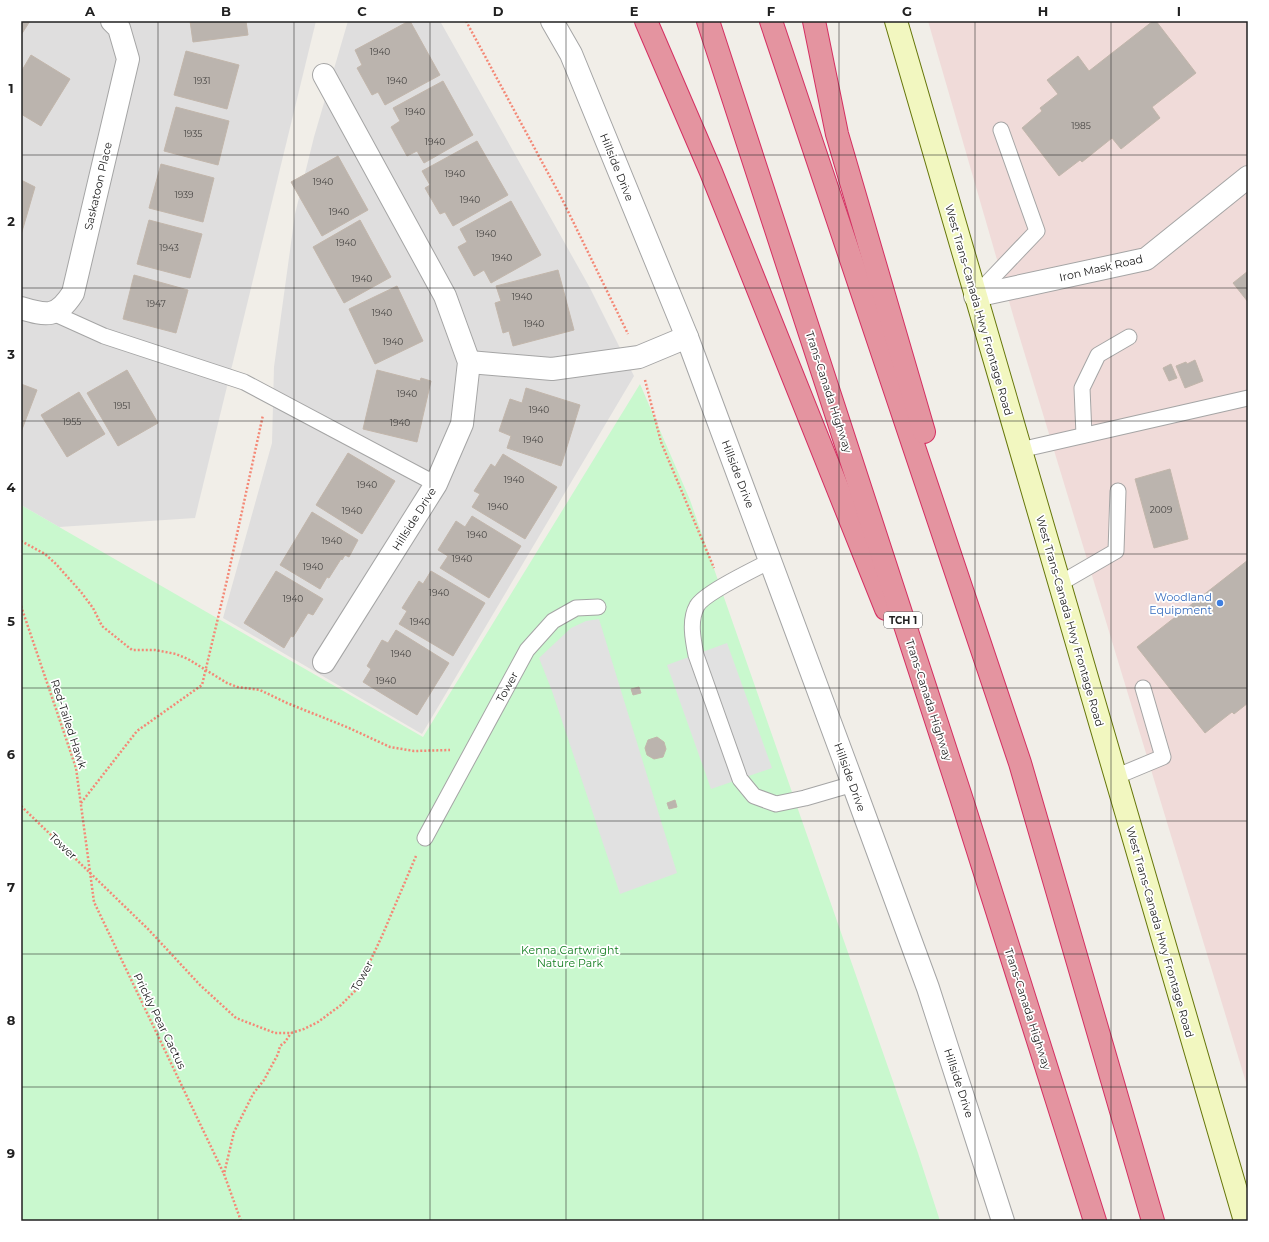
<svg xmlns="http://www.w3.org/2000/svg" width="1269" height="1242" viewBox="0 0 1269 1242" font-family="Montserrat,sans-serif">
  <rect width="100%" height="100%" fill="#f1eee8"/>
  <g fill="#dfdede">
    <path d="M21,21H316L195,518L59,527L21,505Z"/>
    <path d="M348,21H440L590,288L634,376L422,734L223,618L272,443L274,367L295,214L314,137Z"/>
  </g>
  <path fill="#f0dbd9" d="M928,21H1248V1089L1015,322Z"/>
  <path fill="#c9f8ce" d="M640,384L690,500L918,1153L940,1221H21V505L423,737Z"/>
  <g fill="#e1e1e1">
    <path d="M599,619L677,873L620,894L552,691L539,658L571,628L586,621Z"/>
    <path d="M727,643L772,768L711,789L667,665Z"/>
  </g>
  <g fill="#bbb4ae" stroke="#c2b6ab">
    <path d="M21,21H30L21,35Z"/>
    <path d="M190,21H246L248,35L193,42Z"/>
    <path d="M409,21H410L440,75L385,105L378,92L372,95L357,68L362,65L355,50Z"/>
    <path d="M1153,21H1156L1196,73L1152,107L1160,118L1121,149L1112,138L1082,162L1080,160L1059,176L1022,128L1042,111L1040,108L1058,94L1047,80L1078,56L1089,71Z"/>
    <path d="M186,51L239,65L227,109L174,95Z"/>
    <path d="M31,55L70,79L41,126L21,114V72Z"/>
    <path d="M443,81L473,135L424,163L417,151L407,156L391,127L400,121L393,108Z"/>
    <path d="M176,107L229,121L218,165L164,151Z"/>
    <path d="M477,141L508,195L453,226L445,212L440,214L425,188L430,185L422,171Z"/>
    <path d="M338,156L368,210L322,236L291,182Z"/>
    <path d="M161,164L214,178L203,222L149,208Z"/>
    <path d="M21,180L35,187L21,235Z"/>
    <path d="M511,201L541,255L491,283L484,270L474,276L458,247L467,242L460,229Z"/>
    <path d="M149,220L202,234L190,278L137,264Z"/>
    <path d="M360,220L391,277L344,303L313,247Z"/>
    <path d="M558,270L574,330L513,346L509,331L503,333L495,303L501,301L496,286Z"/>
    <path d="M1248,271V302L1233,283Z"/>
    <path d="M134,275L188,290L176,333L123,319Z"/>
    <path d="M397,286L423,341L375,364L349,309Z"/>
    <path d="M1195,360L1203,381L1185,388L1176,366L1186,362L1187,364Z"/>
    <path d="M1171,364L1177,378L1169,381L1163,368Z"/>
    <path d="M127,370L158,423L118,446L87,393Z"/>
    <path d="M377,370L420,381L421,378L431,381L417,442L363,429Z"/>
    <path d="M21,384L37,390L21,432Z"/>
    <path d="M526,388L580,405L561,466L507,448L511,436L499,431L510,399L522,403Z"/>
    <path d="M79,392L105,434L67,457L41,415Z"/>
    <path d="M348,453L395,481L362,534L316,505Z"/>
    <path d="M503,454L557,487L525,539L472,507L480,494L474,491L491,464L495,467Z"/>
    <path d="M1170,469L1188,539L1154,548L1135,479Z"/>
    <path d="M312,512L358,540L349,557L345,555L342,560L341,559L329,578L327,577L320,589L280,565Z"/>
    <path d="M472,516L521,546L489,598L440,568L448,556L438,550L456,521L465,527Z"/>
    <path d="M1248,560V703L1234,714L1232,712L1205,733L1137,647Z"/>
    <path d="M276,571L323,599L313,615L308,613L293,637L291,636L284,648L244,623Z"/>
    <path d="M431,571L485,603L453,656L399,624L407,611L402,608L419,581L423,584Z"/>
    <path d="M396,630L449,663L417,715L363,682L371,669L367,666L382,640L388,643Z"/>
    <path d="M639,687L641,693L633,695L631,689Z"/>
    <path d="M657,737L664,742L666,749L663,757L654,759L647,755L645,748L648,740Z"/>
    <path d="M675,800L677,807L669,809L667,803Z"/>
  </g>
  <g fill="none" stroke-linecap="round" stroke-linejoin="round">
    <g stroke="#a5a5a5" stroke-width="17">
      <g id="lane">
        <path d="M975,296L1037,231L1001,130"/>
        <path d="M53,313L104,336L244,382L436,484"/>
        <path d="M1084,435L1082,388L1098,355L1129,337"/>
        <path d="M1020,450L1248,398"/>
        <path d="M770,561C755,569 704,593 697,606C689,620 693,640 696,655L740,779L754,796L776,804L805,798L853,784"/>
        <path d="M1059,584L1116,551L1118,491"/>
        <path d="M1115,777L1163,757L1143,688"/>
        <path d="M425,838L527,650L553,621L576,608L598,607"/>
      </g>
    </g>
    <g stroke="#a5a5a5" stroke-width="24">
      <g id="street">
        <path d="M552,21L571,54L687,337L853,784L928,988L1003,1221"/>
        <path d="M975,296L1146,259L1248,177"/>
        <path d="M21,308C47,316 57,318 73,293L128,59L119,28L112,21"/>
        <path d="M469,362L552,369L639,357L687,337"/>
        <path d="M324,662L436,484L462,424L469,362L445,296L324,75"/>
      </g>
    </g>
    <g stroke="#66760a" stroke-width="24">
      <path id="secondary" d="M896,21L1245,1221"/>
    </g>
    <g stroke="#d43062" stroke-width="24">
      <g id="highway">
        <path d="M646,21L711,172L886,609"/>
        <path d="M708,21L961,797L1095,1221"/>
        <path d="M771,21L1020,763L1153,1221"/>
        <path d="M814,21L837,134L924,432"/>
      </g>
    </g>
    <g stroke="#f48876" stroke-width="2.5" stroke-dasharray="2 2" stroke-linecap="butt">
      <path d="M466,21L562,199L628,334"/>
      <path d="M645,380L661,442L714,568"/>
      <path d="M21,541L45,554L56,564L81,592L93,608L102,626L132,650H155L176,654L188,659L227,683L237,687L260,690L287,703L349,728L390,747L414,751L450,750"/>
      <path d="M21,606L76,768L94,902L224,1174"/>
      <path d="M81,803L137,731L202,685L227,580L263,415"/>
      <path d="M21,806L148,929L200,985L236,1018L275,1033H291L304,1029L318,1022L341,1005L357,989L382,936L416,856"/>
      <path d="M241,1221L224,1174L234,1132L253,1094L264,1080L278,1054L280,1046L285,1042L291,1033"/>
    </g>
    <use href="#lane" stroke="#fff" stroke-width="15"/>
    <use href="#street" stroke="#fff" stroke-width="22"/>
    <use href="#secondary" stroke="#f2f7c0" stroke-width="22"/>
    <use href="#highway" stroke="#e494a0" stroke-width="22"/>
  </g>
  <path fill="none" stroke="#212121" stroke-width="1" stroke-opacity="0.55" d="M158,21V1221M294,21V1221M430,21V1221M566,21V1221M703,21V1221M839,21V1221M975,21V1221M1111,21V1221M21,155H1248M21,288H1248M21,421H1248M21,554H1248M21,688H1248M21,821H1248M21,954H1248M21,1087H1248"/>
  <circle fill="#3f7fe0" stroke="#fff" stroke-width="1.5" cx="1220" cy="603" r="4"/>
  <g text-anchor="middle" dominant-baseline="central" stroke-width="3.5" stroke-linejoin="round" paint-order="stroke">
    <g font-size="9" fill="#484644">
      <text x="380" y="51">1940</text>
      <text x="202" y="80">1931</text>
      <text x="397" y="80">1940</text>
      <text x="415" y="111">1940</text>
      <text x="1081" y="125">1985</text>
      <text x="193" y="133">1935</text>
      <text x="435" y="141">1940</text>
      <text x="455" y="173">1940</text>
      <text x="323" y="181">1940</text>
      <text x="184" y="194">1939</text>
      <text x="470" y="199">1940</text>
      <text x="339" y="211">1940</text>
      <text x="486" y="233">1940</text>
      <text x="346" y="242">1940</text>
      <text x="169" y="247">1943</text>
      <text x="502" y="257">1940</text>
      <text x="362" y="278">1940</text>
      <text x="522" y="296">1940</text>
      <text x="156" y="303">1947</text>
      <text x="382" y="312">1940</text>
      <text x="534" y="323">1940</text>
      <text x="393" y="341">1940</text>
      <text x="407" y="393">1940</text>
      <text x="122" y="405">1951</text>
      <text x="539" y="409">1940</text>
      <text x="72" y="421">1955</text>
      <text x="400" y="422">1940</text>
      <text x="533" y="439">1940</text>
      <text x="514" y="479">1940</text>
      <text x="367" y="484">1940</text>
      <text x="498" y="506">1940</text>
      <text x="1161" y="509">2009</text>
      <text x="352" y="510">1940</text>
      <text x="477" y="534">1940</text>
      <text x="332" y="540">1940</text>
      <text x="462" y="558">1940</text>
      <text x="313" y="566">1940</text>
      <text x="439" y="592">1940</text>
      <text x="293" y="598">1940</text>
      <text x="420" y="621">1940</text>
      <text x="401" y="653">1940</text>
      <text x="386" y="680">1940</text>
    </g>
    <rect fill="#fff" stroke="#646464" stroke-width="1" x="884" y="612" width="38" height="16" rx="3"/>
    <g font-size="10" font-weight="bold" fill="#212121">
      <text x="903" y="620">TCH 1</text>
    </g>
    <g font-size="11" fill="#212121" stroke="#fff">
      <text transform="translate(617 167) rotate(68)">Hillside Drive</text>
      <text transform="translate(98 186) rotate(-77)">Saskatoon Place</text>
      <text transform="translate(1101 268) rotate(-13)">Iron Mask Road</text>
      <text transform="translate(979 310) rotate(74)">West Trans-Canada Hwy Frontage Road</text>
      <text transform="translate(829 392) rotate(72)">Trans-Canada Highway</text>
      <text transform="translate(738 474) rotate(69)">Hillside Drive</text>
      <text transform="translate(414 519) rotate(-58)">Hillside Drive</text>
      <text transform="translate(1070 621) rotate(74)">West Trans-Canada Hwy Frontage Road</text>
      <text transform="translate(507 687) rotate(-61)">Tower</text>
      <text transform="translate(929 700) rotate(72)">Trans-Canada Highway</text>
      <text transform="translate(69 724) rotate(72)">Red-Tailed Hawk</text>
      <text transform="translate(850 777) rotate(70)">Hillside Drive</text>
      <text transform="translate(63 846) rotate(44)">Tower</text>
      <text transform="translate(1160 932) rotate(74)">West Trans-Canada Hwy Frontage Road</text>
      <text transform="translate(362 976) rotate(-61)">Tower</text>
      <text transform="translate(1028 1009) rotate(72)">Trans-Canada Highway</text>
      <text transform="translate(160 1021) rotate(64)">Prickly Pear Cactus</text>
      <text transform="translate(959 1083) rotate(72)">Hillside Drive</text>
    </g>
    <g font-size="11" fill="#366cbe" stroke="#fff" text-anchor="end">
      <text x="1212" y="597">Woodland<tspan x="1212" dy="13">Equipment</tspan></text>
    </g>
    <g font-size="11" fill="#117d1e" stroke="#fff">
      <text x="570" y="950">Kenna Cartwright<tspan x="570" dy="13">Nature Park</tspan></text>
    </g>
  </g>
  <rect width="1269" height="1242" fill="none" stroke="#ffffff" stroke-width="44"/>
  <rect x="22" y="22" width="1225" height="1198" fill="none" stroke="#212121" stroke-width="1.5"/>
  <g font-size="13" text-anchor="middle" font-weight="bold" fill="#212121">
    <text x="90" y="16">A</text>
    <text x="226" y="16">B</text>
    <text x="362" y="16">C</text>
    <text x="498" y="16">D</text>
    <text x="634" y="16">E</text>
    <text x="771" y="16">F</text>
    <text x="907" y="16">G</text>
    <text x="1043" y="16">H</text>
    <text x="1179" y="16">I</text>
    <text x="11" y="93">1</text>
    <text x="11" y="226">2</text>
    <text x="11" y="359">3</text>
    <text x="11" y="492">4</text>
    <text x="11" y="626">5</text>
    <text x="11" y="759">6</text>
    <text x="11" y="892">7</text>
    <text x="11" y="1025">8</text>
    <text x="11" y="1158">9</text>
  </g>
</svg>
